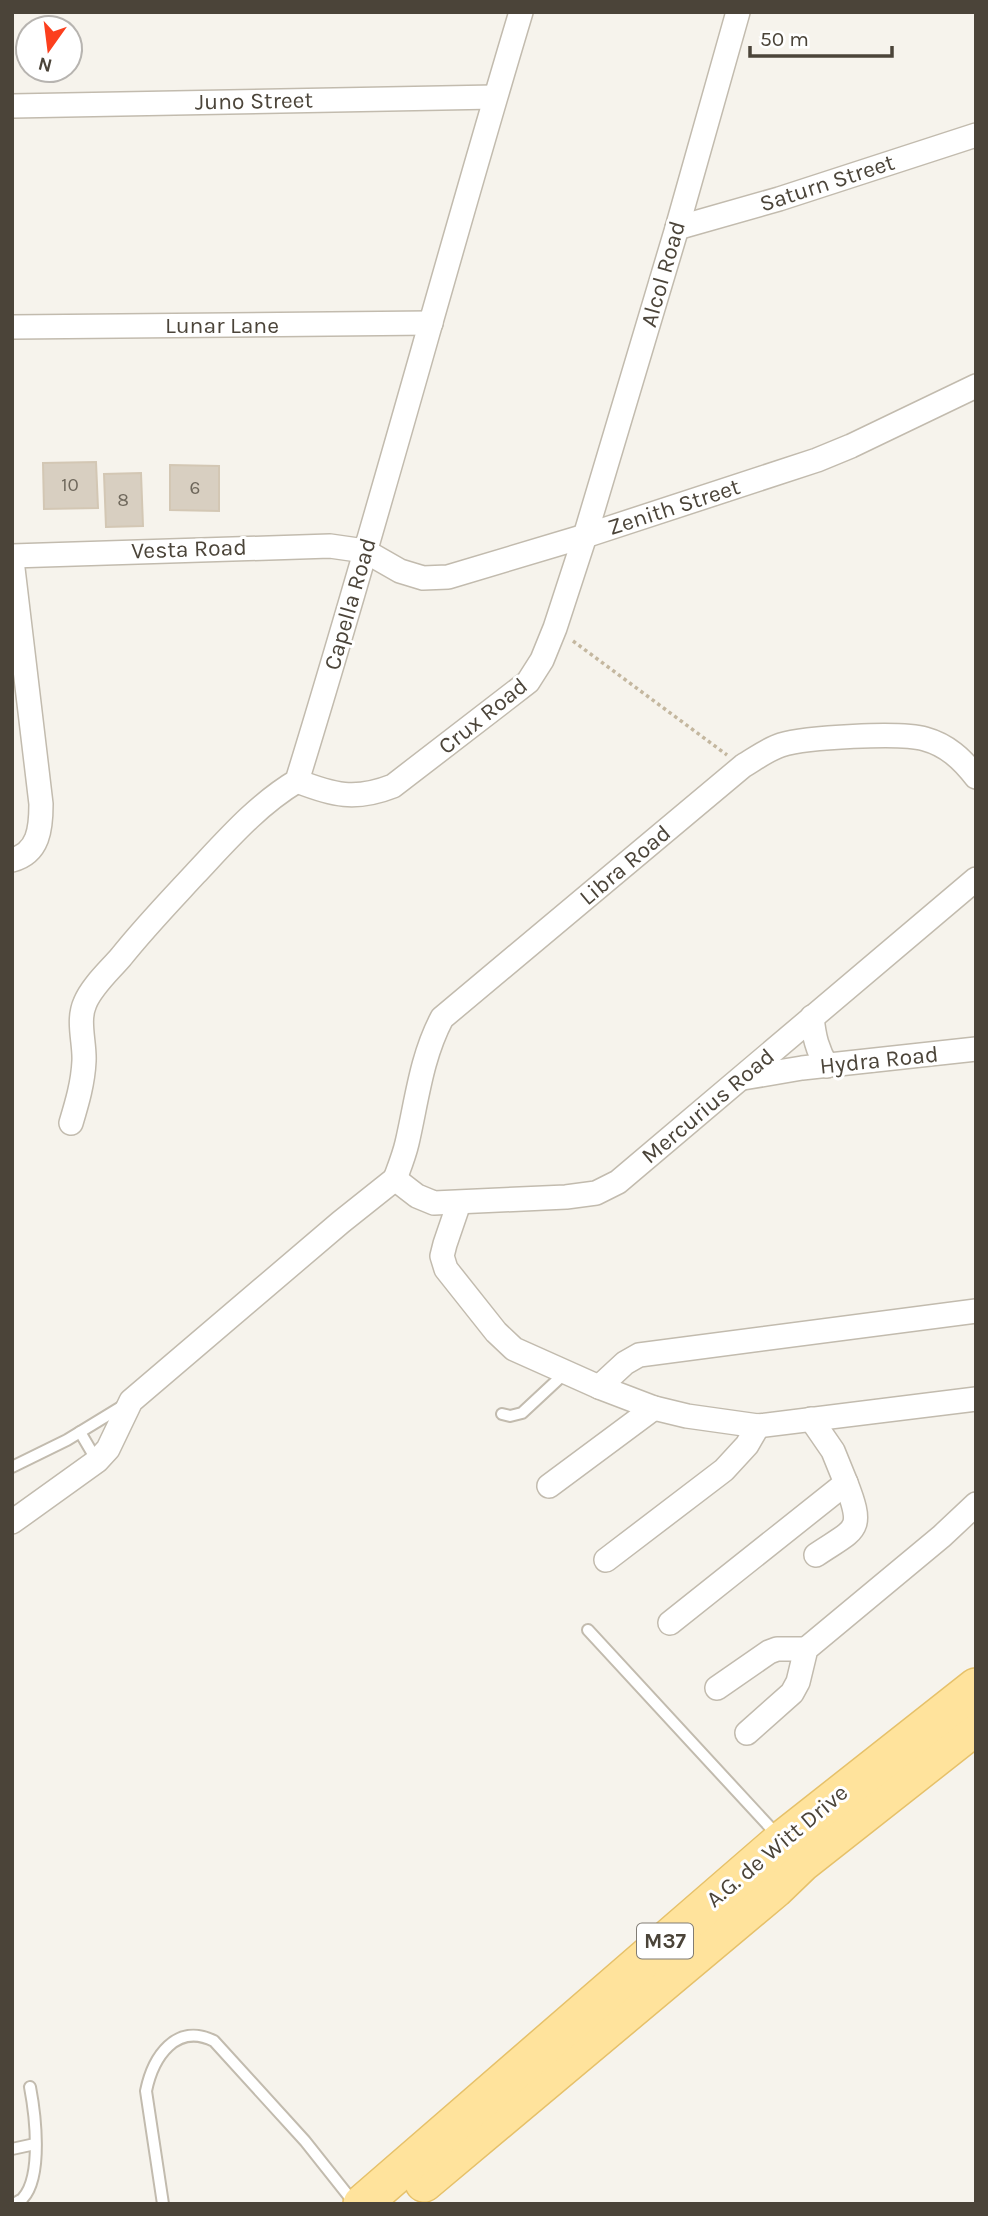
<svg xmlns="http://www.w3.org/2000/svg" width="988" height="2216" viewBox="0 0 988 2216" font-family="Karla,sans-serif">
  <rect width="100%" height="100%" fill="#f6f3ec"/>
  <g fill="#d8cfc1" stroke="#d3c7b4" stroke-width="2">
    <path d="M96,462L98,508L44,509L43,463Z"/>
    <path d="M170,465L219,466V511L170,510Z"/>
    <path d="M141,473L143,526L106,527L104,474Z"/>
  </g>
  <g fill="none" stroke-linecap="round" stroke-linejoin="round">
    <g stroke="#c2bbae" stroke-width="14">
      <g id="service">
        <path d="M502,1414L510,1416L522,1413L565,1373"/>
        <path d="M80,1432L97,1461"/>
        <path d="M12,1467L67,1440L126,1404"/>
        <path d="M588,1630L779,1837"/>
        <path d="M12,2149L35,2144"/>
        <path d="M14,2204C15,2203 23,2199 23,2198C43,2176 35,2113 30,2087"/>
        <path d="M163,2204L146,2091C153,2057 176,2022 214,2041L305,2141L355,2204"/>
      </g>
    </g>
    <g stroke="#c2bbae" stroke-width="26">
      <g id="minor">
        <path d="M12,106L495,97"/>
        <path d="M677,228L779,199L976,135"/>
        <path d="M12,327L431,323"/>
        <path d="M12,556L330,546L365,551L400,571L423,578L448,577L585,536L817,460L851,446L976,386"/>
        <path d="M12,560L41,804C41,828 39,853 12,860"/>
        <path d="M297,781C333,795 355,801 393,786L528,682L542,660L555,628L585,536L677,228L738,12"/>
        <path d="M812,1017C814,1036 817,1050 827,1066"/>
        <path d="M743,1078L802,1068L976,1049"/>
        <path d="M71,1123C77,1103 83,1083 84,1061C85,1043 77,1021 85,1003C92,986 109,971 121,957C144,928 170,901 195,874C227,840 257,805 297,781C376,526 444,268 521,12"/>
        <path d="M395,1179C399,1168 404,1156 407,1143C417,1100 421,1058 442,1018L743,766C755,759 768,749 781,745C806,737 901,732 925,739C947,745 962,759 976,777"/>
        <path d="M395,1179L417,1196L434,1203L566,1197L596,1193L618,1182L976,879"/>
        <path d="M459,1203L445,1244L442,1256L446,1269L496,1332L514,1349L599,1387L654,1408L687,1416L758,1426L976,1399"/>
        <path d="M599,1387L625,1363L639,1355L976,1311"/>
        <path d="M549,1486L654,1408"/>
        <path d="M12,1522L97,1461L108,1449L131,1401L341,1222L395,1179"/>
        <path d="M816,1555C856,1528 865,1532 846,1483"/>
        <path d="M606,1560L724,1470L747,1445L758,1426"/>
        <path d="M670,1623L846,1483L833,1451L811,1419"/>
        <path d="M717,1688L769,1652L777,1649H806"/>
        <path d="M747,1733L792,1693L798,1682L806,1649L942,1536L976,1504"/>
      </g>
    </g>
    <g stroke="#e6c16a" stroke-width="40">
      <g id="primary">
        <path d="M424,2183L775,1889L802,1863L976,1726"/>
        <path d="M362,2204L782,1840L976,1687"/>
      </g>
    </g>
    <path stroke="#c4b79f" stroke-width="3.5" stroke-dasharray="3.5 3.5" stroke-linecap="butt" d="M573,641L727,755"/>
    <use href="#service" stroke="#fff" stroke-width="10"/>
    <use href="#minor" stroke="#fff" stroke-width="23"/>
    <use href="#primary" stroke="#ffe39c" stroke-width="37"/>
  </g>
  <g text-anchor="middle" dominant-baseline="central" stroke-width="6" stroke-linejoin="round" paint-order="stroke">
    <g font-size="19" fill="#6e675b">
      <text x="70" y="485">10</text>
      <text x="195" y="488">6</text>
      <text x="123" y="500">8</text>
    </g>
    <rect fill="#fff" stroke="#817c74" stroke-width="2" x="637" y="1923.5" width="56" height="35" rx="5"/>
    <g font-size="21" font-weight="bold" fill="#4b4439">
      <text x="665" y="1941">M37</text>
    </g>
    <g font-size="23" fill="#4b4439" stroke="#fff">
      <text transform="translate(254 101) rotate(-1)">Juno Street</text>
      <text transform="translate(827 183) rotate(-18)">Saturn Street</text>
      <text transform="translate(663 274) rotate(-74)">Alcol Road</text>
      <text x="222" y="325">Lunar Lane</text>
      <text transform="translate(674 507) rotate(-18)">Zenith Street</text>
      <text transform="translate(189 549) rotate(-2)">Vesta Road</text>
      <text transform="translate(350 604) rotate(-74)">Capella Road</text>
      <text transform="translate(483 716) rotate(-39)">Crux Road</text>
      <text transform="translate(625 865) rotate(-40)">Libra Road</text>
      <text transform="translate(879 1060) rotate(-6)">Hydra Road</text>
      <text transform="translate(708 1106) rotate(-40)">Mercurius Road</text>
      <text transform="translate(777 1846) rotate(-40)">A.G. de Witt Drive</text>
    </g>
  </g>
  <rect width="988" height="2216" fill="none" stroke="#4b4439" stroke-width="28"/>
  <g transform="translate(49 49) rotate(194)"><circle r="33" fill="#ffffff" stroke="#b7b4b0" stroke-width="2"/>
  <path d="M0-5L12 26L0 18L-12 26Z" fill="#fc3f1d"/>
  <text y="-10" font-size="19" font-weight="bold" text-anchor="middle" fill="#4b4439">N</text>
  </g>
  <path d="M750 46v10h142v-10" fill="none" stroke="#4b4439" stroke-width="3.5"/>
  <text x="760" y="46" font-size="21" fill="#4b4439" stroke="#ffffff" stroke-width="5" paint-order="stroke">50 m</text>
</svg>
